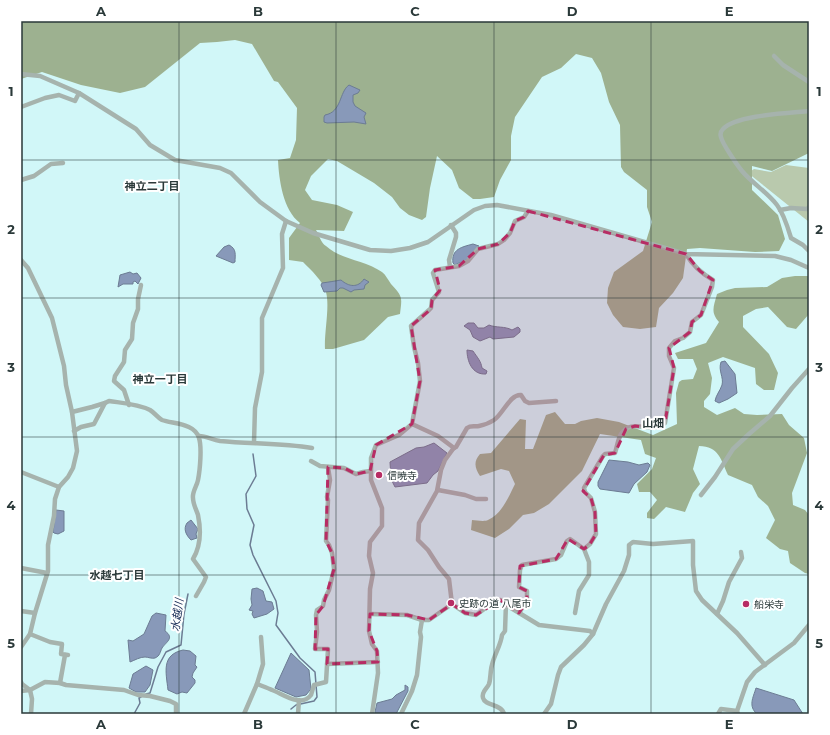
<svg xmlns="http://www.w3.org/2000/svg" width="830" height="735" viewBox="0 0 830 735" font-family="Montserrat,'Noto Sans JP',sans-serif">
  <rect width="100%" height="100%" fill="#d1f7f8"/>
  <path fill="#b9c9ad" d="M786,165L809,168V222L748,173L754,169L771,172Z"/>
  <g fill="#9db190">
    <path d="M21,21H809V153L772,171L752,166V190L778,215L785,239L779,251L755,252L700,248L687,249L683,278L673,293L659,308L656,327L640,329L623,327L613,315L607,303L608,288L614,272L643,251L652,222L647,207V190L624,172L621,167L620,125L609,102L601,73L592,58L576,54L561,68L542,77L515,117L511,136V160L500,180L494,197L480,199H473L459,188L452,170L437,156L430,188L426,217L422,220L409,215L400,208L392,197L374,183L337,161L328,159L311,176L305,190L312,200L337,205L353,212L344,231L316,230C319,235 321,243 326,246C341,260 365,260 382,272C386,275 388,280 391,284C403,297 402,297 400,314L388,317L364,340L333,349H325C324,332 330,307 326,292C323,281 311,270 303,262L289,260V238L300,223C283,210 279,180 278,160L290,158L296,140L297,108L278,82L274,81L252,44L235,40L217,42L200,43L145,87L120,93L81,85L42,72L21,79Z"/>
    <path d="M795,276H809V314L796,329L787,327L768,307L756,309L743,316V327L769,354L778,373L774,390H764L756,384L755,368L723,357L708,363L712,378L710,394L704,401V407L717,415L735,408L744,414L757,415L782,414L789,425L804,438L807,453L792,493L793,505L805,510L809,515V574L805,573L790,563L788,551L780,549L766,538L775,520L768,506L758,497L752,485L728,475C721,460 719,446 699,446L693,469L700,484L693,493L685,512L666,507L654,519L647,518V513L657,500L650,492H639L637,484L652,469L656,458L645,454L641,440L600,434L582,471L549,504L534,513L523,515L509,529L495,538L471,530L472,520C476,520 484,522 488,520C502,514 509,496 515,484L509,471L501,469L480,476C475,468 473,462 480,454L491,453L520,419L526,420L525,449H533L546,415L555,412L565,424H575L581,421L597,418L619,422L653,435L677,424L676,393L679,382L682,380L693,379L697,369L693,359H678L675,353L706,343L719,322C710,312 714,306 717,294L727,290L735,288L767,287L782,278Z"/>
  </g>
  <g fill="#8899b9" stroke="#6c7c93">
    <path d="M349,85L360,90L358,93L353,95V102L355,106L366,113L364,117L366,124L354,122L327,123L324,122V117L325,115C342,112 339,92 349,85Z"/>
    <path d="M473,244L479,246L471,257L461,263H459L455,265L453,263C451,249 462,247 473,244Z"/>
    <path d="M229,245C237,249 235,255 235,262L233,263L216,256L224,247Z"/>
    <path d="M130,272L133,274L137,273L141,278L138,284L135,281L133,282V284H123L118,287L120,275Z"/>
    <path d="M364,279L369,282L365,285L364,289L354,290L351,292L343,288H340L337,291L324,292L321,285L322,283C329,282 335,281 341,280C349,287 358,288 364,279Z"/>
    <path d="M468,323H474L478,328H484L489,325C496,328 505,326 512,330L518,327L520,329V332L514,337L493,339L490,337L480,341L473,337L470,330L464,326Z"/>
    <path d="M467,350L473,351C477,357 481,361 482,368L487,371L486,374C472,375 467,361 467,350Z"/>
    <path d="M725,361L735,374L737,393L728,399L719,403L715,401C716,395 720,391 722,385C724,377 718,371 721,362Z"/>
    <path d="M434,443L447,453L438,471L433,475L427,483L395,487L391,479L390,462L416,448L424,447Z"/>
    <path d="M609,460L628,462L639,465L648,463L650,465L647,472L634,484L629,493L600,489L598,486V482Z"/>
    <path d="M56,510L64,511V531L58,534L54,533L53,532Z"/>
    <path d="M191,520L198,529L196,534L197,538L191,540C186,535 183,529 187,523Z"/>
    <path d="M257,588L263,591L266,601L272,602L274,609L267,614L254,618L252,614L253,611L249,610L252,605L251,599L252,589Z"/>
    <path d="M156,613L166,615L165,631C175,638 166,642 162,648C160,652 160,656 155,658C152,659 148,657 145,657C140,657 135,660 130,662L128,640L133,641L144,634L152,616Z"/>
    <path d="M183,650L190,651L196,656L195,665L197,667L193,673L192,677L195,680V683L187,693L182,692L177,694L168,690C166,672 161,655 183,650Z"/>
    <path d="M291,653L309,670L311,689L306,695L296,697L275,688Z"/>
    <path d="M146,666L153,670L150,685L145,692H136L129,688L133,674Z"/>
    <path d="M405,685L408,687V691L396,714H376L375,712L377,703L392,699L396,695L405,690Z"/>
    <path d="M756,688L794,700L803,714H757C748,706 753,698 756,688Z"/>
  </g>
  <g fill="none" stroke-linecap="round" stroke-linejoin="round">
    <g stroke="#6c7c93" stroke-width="1.5">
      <path d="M253,454L256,476L246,494L247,509L254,525L250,545L253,555L276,601L278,613L276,625L300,658L315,672L317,697L314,701L296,705L291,709"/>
      <path d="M146,694L150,693L158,667L166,652L181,645L184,614L188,594"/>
      <path d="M134,714L140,703L139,698L141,697"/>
    </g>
    <g stroke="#a6b3ad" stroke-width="4.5">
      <path d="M774,56L783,65L809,82"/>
      <path d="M21,74L40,76L79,93L136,129L150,145L175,160L220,168L231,173L260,202L286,221L313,233L370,250L391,251L410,248L428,242L474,210L485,206L497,205L551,215L686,254L775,256L791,260L809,268"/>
      <path d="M21,107L45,98L59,95L75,101L79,93"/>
      <path d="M809,111C790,113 736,115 723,129C721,131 720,134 721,137C722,143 737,165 742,171C752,183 767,192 777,205C784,214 788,228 791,238L803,245L809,251"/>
      <path d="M21,180L34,176L51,164L63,163"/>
      <path d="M780,210L791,208L807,209L809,207"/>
      <path d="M21,260L28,268L52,318L64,366L66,385L72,412L77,451L73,468L68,477L59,487L55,499L54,516L48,545V571L35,613L30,634L21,647"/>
      <path d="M450,267L449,260L456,237V233L451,225"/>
      <path d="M556,401L529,403L525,401L521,395C510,394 503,414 494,420C491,422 484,425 479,426C475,427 471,425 467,428L456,447L453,449L445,460L441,470L437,491L419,523L418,540L428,550L439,567L449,579L452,604L465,613L476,615L494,602L500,600L505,601L511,608L539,625L590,631L593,634"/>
      <path d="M129,405L124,390L114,381L115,376L124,362L125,350L132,339L133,323L138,309V299L141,285"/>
      <path d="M72,412L92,407L105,403"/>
      <path d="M412,424L438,436L454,448"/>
      <path d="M74,431L81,427L94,424L105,403L109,401C122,403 138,404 150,410C155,413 158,418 162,420C173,424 195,423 199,438C202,447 200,470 198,480C197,486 192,492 193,498C193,504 196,509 198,515C201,530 201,546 193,559L206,577L204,582L196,596"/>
      <path d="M199,436C207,436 212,440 220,441C251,444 282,443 312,448"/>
      <path d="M254,442L255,408L262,372V318L283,268L282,234L286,221"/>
      <path d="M311,461L320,466L344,468L356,474L363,472L370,471"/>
      <path d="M21,472L59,487"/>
      <path d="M438,490L465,495L476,499H486"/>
      <path d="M701,495L715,477L733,449L749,434L770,416L792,388L809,369"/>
      <path d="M21,568L47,573"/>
      <path d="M21,611L35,613"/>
      <path d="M519,613L527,600V591L519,587L520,570L522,565L556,559L561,555L567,541L570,539L584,549L590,544L596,534L595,512L591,498L585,492L584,488L603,456L605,454L615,453C617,447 618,439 621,434C632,417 651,435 665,423L674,368L669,356V348L675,341L683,338L690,332L692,322L701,315L712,287L713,280C701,273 693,266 686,254"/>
      <path d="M575,613L579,591L589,575V562L584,549"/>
      <path d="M370,614L407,615L422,620H429L452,604"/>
      <path d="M717,614L723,601L729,582L742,558L741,552"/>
      <path d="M30,634L50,642L62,644L61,654L68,655"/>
      <path d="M327,664L378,662"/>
      <path d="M21,682L22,684L30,690L32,699L31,714"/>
      <path d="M60,683L65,655"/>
      <path d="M257,684C262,686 268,688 272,690C283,694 301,708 311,695C312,692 313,688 314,685L326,682L328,649H315L317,632L316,615L317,610L323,606L324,600L329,590L334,569L332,553L329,545L326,541L328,500L327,497L330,480L328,467"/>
      <path d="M21,691L30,690L45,682L60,683L66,685L124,690L138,695L150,696L170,701L176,704V714"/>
      <path d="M244,714L257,684L263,664L261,637"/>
      <path d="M298,714L299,700"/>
      <path d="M372,714L378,673L377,651L372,644L369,631L370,589L373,573L369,556L370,542L382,526V508L371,480V458L376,445L399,435L412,424L420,381L418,363L414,347L411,326L429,310L431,308L432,300L439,292L433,273L435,270L459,266L468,261L478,249L498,244L504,240L510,233L515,221L524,217L528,211"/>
      <path d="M401,714L412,691L417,675L421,637L420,632L422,620"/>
      <path d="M504,714C502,704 485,706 483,698C481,692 487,689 489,684C491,678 490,671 492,665C494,655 501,645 502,635L505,631L506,603"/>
      <path d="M544,714L551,704L558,675L561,667L584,645L593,634L606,604L624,571L629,555V545L633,542L653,544L693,541V565L696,591L702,600L737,633L765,665"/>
      <path d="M718,714L721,709L737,711"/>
      <path d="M738,714L737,711L747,682L755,672L794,643L809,625"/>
    </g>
  </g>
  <path fill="#b72c64" fill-opacity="0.2" stroke="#b72c64" stroke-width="3" stroke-dasharray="8 5" stroke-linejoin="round" d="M528,211L686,254L700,271L713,280L701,315L692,322L690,332L669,348L674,368L665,423L654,428L635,426L626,429L615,453L604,455L583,491L591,498L595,512L596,534L590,544L584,549L568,539L556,559L520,566L519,587L527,591V600L519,613L500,600L476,615L465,613L452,604L429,620L407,615L370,614L369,631L377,651L378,662L327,664L328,649H315L316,615L323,606L334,569L332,553L326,541L328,467L344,468L356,474L370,471L376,445L412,424L420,381L411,326L431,309L432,300L440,290L435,270L459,266L478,249L498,244L510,233L515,221L524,217Z"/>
  <path fill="none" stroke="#2a3939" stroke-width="1" stroke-opacity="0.55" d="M179,21V714M336,21V714M494,21V714M651,21V714M21,160H809M21,298H809M21,437H809M21,575H809"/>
  <g fill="#b72c64" stroke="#fff" stroke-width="1.5">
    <circle cx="379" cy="475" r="4"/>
    <circle cx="451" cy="603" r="4"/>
    <circle cx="746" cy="604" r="4"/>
  </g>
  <g text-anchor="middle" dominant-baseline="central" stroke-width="4" stroke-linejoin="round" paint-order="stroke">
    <g font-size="10" fill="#2a3939" stroke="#fff" text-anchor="start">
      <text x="387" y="475">信暁寺</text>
      <text x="459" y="603">史跡の道 八尾市</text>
      <text x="754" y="604">船栄寺</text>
    </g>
    <g font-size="11" font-weight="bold" fill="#2a3939" stroke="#fff">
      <text x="152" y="186">神立二丁目</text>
      <text x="160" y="379">神立一丁目</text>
      <text x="653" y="423">山畑</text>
      <text x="117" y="575">水越七丁目</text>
    </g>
    <g font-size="11" font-style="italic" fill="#192d57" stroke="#fff">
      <text transform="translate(177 615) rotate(-82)">水越川</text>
    </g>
  </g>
  <rect width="830" height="735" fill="none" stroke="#ffffff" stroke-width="44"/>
  <rect x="22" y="22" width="786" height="691" fill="none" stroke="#2a3939" stroke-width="1.5"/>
  <g font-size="13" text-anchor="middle" font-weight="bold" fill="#2a3939">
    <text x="101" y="16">A</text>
    <text x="258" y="16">B</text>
    <text x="415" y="16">C</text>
    <text x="572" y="16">D</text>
    <text x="729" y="16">E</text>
    <text x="11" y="96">1</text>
    <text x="819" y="96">1</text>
    <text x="11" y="234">2</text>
    <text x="819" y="234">2</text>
    <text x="11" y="372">3</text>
    <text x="819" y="372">3</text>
    <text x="11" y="510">4</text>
    <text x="819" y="510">4</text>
    <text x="11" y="648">5</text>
    <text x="819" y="648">5</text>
    <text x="101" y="729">A</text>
    <text x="258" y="729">B</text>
    <text x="415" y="729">C</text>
    <text x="572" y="729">D</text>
    <text x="729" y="729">E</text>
  </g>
</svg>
